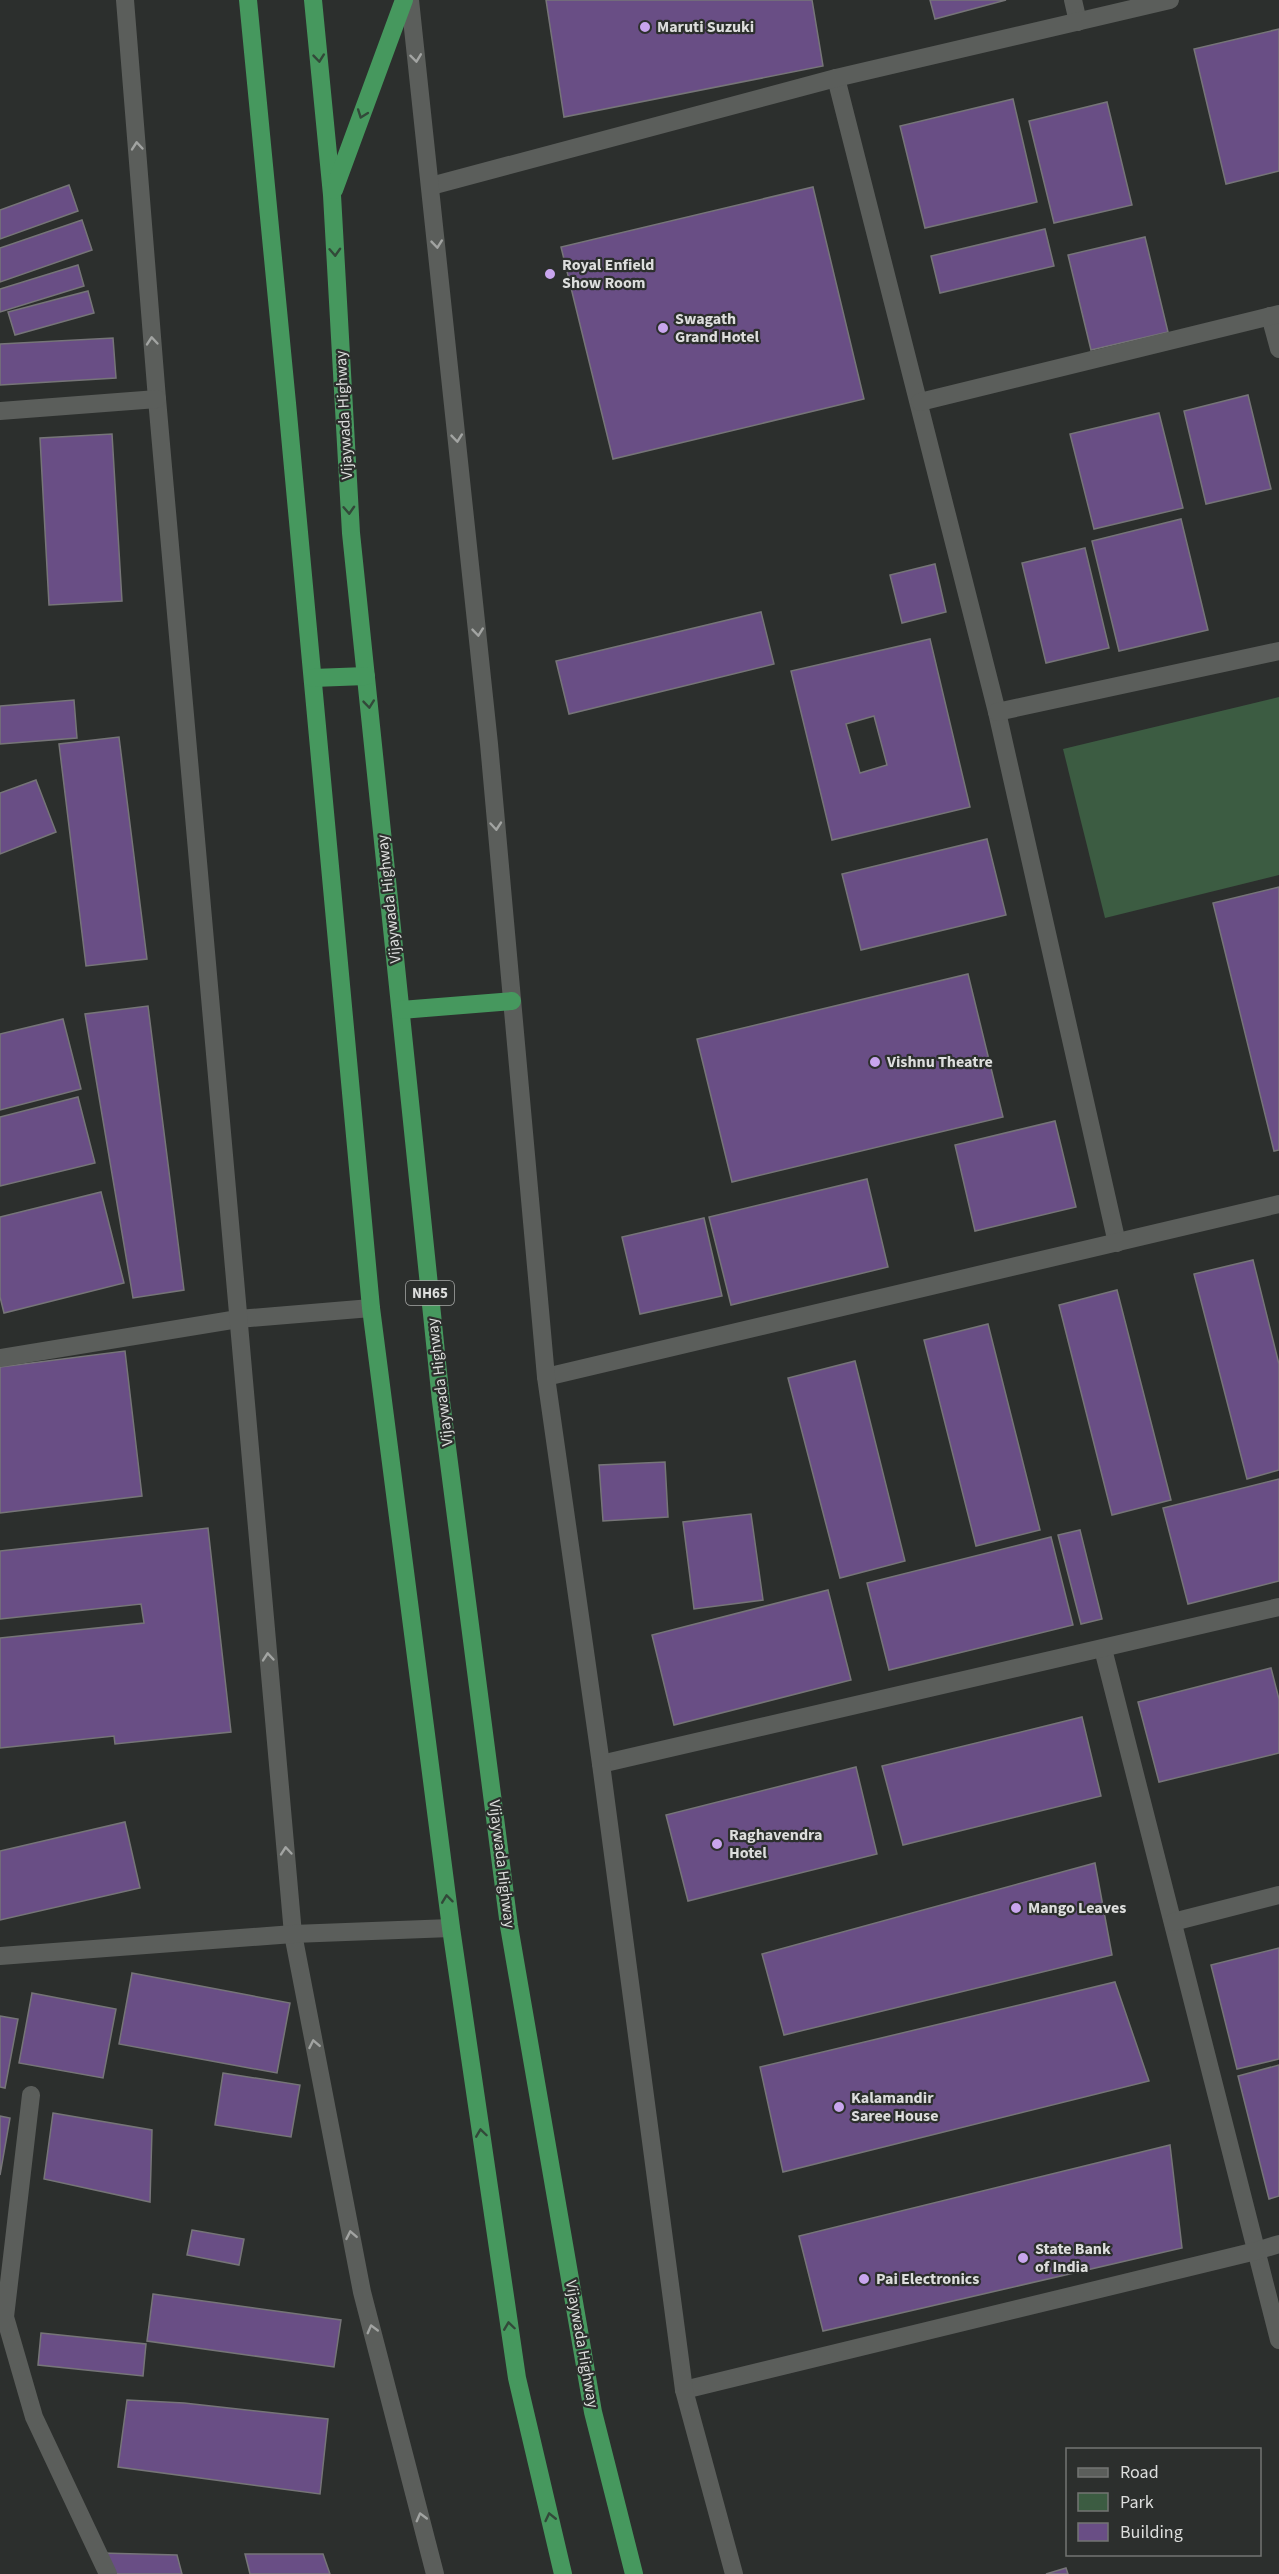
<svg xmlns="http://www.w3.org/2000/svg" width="1279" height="2574" viewBox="0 0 1279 2574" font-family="'Source Sans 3',sans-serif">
  <rect width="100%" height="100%" fill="#2c2f2d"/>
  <path fill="#3c5c42" d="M1279,697V875L1105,918L1063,749Z"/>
  <g fill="#694e85" stroke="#767578" stroke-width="1.5" fill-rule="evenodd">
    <path d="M546,0H812L823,66L564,117Z"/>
    <path d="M930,0H1006L935,19Z"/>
    <path d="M1279,29V171L1226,184L1194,49Z"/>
    <path d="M1013,99L1037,202L925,228L900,126Z"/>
    <path d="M1107,102L1132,205L1054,223L1029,121Z"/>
    <path d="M69,185L78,211L0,239V210Z"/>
    <path d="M813,187L864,399L613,459L561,247Z"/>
    <path d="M82,220L92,250L0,282V248Z"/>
    <path d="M1045,229L1054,266L940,293L931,256Z"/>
    <path d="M1145,237L1168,332L1091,350L1068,255Z"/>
    <path d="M78,265L84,286L0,312V289Z"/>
    <path d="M88,291L94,313L15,335L8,312Z"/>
    <path d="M113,338L116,378L0,385V344Z"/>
    <path d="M1248,395L1271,489L1206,504L1184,411Z"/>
    <path d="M1159,413L1183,508L1094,529L1070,434Z"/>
    <path d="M112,434L122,601L49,605L40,438Z"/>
    <path d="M1181,519L1208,630L1119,651L1092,541Z"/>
    <path d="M1085,548L1109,648L1046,663L1022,563Z"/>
    <path d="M935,564L946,612L902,623L890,575Z"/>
    <path d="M761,612L774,664L569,714L556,661Z"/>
    <path d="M930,639L970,807L832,840L791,671ZM874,716L887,765L860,773L846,724Z"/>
    <path d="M74,700L77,738L0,744V706Z"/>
    <path d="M119,737L147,959L86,966L59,744Z"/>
    <path d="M36,780L56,832L0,854V793Z"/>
    <path d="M987,839L1006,915L861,950L842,874Z"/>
    <path d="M1279,887V1150L1274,1151L1213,903Z"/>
    <path d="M968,974L1003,1117L732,1182L697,1039Z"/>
    <path d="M148,1006L184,1290L133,1298L85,1014Z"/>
    <path d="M63,1019L81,1089L0,1110V1034Z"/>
    <path d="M78,1097L95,1163L0,1186V1117Z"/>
    <path d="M1055,1121L1076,1207L975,1231L955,1145Z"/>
    <path d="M867,1179L888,1267L731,1305L709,1217Z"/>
    <path d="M101,1192L124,1283L4,1313L0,1297V1217Z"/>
    <path d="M704,1218L722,1296L640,1314L622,1237Z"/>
    <path d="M1253,1260L1279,1364V1470L1247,1479L1194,1274Z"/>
    <path d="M1117,1290L1171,1500L1112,1515L1059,1305Z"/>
    <path d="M988,1324L1040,1530L976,1546L924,1340Z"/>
    <path d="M125,1351L142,1496L0,1513V1367Z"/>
    <path d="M855,1361L905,1561L840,1578L788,1378Z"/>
    <path d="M665,1462L668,1517L603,1521L599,1465Z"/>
    <path d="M1279,1479V1581L1188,1604L1163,1508Z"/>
    <path d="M751,1514L763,1600L694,1609L683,1522Z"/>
    <path d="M208,1528L231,1732L115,1744L114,1736L0,1748V1638L144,1623L141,1604L0,1619V1551Z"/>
    <path d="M1080,1530L1102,1619L1081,1624L1058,1535Z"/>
    <path d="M1051,1537L1073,1625L889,1670L867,1583Z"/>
    <path d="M828,1590L851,1680L674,1725L652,1635Z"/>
    <path d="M1271,1668L1279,1699V1753L1159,1782L1138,1702Z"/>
    <path d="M1082,1717L1101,1796L903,1845L882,1766Z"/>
    <path d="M856,1767L877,1854L688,1901L666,1815Z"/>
    <path d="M125,1822L140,1888L0,1920V1851Z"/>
    <path d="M1095,1863L1112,1955L784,2035L762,1954Z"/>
    <path d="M1279,1948V2059L1237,2069L1211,1965Z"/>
    <path d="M132,1973L290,2003L277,2073L119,2044Z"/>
    <path d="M1115,1982L1149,2081L783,2172L760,2067Z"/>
    <path d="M32,1993L116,2009L103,2078L19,2063Z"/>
    <path d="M0,2016L18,2019L5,2088L0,2087Z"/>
    <path d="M1279,2065V2196L1269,2199L1238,2076Z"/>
    <path d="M223,2073L300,2085L291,2137L215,2125Z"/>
    <path d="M53,2113L152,2130L150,2202L44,2179Z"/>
    <path d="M0,2116L10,2118L0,2175Z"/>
    <path d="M1170,2145L1182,2248L823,2331L799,2236Z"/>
    <path d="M192,2230L244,2239L239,2265L187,2255Z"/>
    <path d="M153,2294L341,2320L334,2367L147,2341Z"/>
    <path d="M41,2333L146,2344L143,2376L38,2365Z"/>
    <path d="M127,2400L184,2403L328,2419L320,2494L118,2467Z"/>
    <path d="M101,2553L177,2555L182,2574H113Z"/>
    <path d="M245,2554H323L330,2574H250Z"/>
    <path d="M1066,2568L1068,2574H1046Z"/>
  </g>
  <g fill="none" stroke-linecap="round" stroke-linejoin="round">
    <g stroke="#5b5e5b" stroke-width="18">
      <path d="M1073,0L1078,22"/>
      <path d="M0,1358L238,1319L371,1308"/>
    </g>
    <g stroke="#5b5e5b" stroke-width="18">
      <path d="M125,0L157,399L293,1934L362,2292L435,2574"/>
      <path d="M836,78L997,712L1117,1243"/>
      <path d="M431,186L836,78L1170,0"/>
      <path d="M1270,316L1279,349"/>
      <path d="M920,402L1279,314"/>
      <path d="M0,411L157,399"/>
      <path d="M997,712L1279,651"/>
      <path d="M546,1377L1279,1204"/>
      <path d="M1103,1649L1279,2340"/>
      <path d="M601,1764L1279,1607"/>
      <path d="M1173,1922L1279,1895"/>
      <path d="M0,1956L293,1934L451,1928"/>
      <path d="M31,2095L5,2317L34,2417L108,2574"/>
      <path d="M684,2390L1256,2251L1279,2244"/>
    </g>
    <path stroke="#5b5e5b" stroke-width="18" d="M410,0L489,744L546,1377L601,1764L684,2390L734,2574"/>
    <g stroke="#46985e" stroke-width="18">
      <path d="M248,0L287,403L371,1308L451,1928L517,2378L563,2574"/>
      <path d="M313,0L332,195L351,533L441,1401L509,1926L593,2412L634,2574"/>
      <path d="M334,190L404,0"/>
      <path d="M313,678L366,676"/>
      <path d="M401,1010L512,1001"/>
    </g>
  </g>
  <defs><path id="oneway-chevron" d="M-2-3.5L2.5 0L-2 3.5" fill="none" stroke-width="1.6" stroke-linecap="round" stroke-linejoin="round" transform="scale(1.5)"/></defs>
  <g stroke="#324939">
    <use href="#oneway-chevron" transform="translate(319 58) rotate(84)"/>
    <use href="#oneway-chevron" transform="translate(362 114) rotate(110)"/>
    <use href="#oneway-chevron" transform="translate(335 252) rotate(87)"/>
    <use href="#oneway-chevron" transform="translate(349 510) rotate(87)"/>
    <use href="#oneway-chevron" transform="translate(369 704) rotate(84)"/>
    <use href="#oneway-chevron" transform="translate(447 1899) rotate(-97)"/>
    <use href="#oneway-chevron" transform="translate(481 2133) rotate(-98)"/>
    <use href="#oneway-chevron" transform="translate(509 2326) rotate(-98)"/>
    <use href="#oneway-chevron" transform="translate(550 2517) rotate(-103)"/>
  </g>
  <g stroke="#a2a4a2">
    <use href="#oneway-chevron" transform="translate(416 58) rotate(83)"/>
    <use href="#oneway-chevron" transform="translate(137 146) rotate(-95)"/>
    <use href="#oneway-chevron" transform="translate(437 244) rotate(84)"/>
    <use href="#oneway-chevron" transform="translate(152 341) rotate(-95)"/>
    <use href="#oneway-chevron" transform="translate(457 438) rotate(84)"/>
    <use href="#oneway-chevron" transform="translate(478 632) rotate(84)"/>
    <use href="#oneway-chevron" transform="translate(496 826) rotate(85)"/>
    <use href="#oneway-chevron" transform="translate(268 1657) rotate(-95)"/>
    <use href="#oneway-chevron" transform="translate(286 1851) rotate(-95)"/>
    <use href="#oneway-chevron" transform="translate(314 2044) rotate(-101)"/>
    <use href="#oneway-chevron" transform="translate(351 2235) rotate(-101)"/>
    <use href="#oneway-chevron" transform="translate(372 2329) rotate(-105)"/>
    <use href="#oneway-chevron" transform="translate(421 2517) rotate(-105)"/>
  </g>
  <g fill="#c9a5ee" stroke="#2c2f2d" stroke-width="2">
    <circle cx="645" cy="27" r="6"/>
    <circle cx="550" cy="274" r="6"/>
    <circle cx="663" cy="328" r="6"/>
    <circle cx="875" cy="1062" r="6"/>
    <circle cx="717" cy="1844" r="6"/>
    <circle cx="1016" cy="1908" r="6"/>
    <circle cx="839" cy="2107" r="6"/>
    <circle cx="1023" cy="2258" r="6"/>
    <circle cx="864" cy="2279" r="6"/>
  </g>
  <g text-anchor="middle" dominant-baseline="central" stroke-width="4.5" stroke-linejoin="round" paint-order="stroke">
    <rect fill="#2c2f2d" stroke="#a8aaa8" stroke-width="1.5" x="406" y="1281" width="48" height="24" rx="4.5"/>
    <g font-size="15" font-weight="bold" fill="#dddedd">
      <text x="430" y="1293">NH65</text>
    </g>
    <g font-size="16" font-weight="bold" fill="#dddedd" stroke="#2c2f2d" text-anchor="start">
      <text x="657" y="27">Maruti Suzuki</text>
      <text x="562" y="265">Royal Enfield<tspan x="562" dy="18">Show Room</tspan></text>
      <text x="675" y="319">Swagath<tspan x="675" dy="18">Grand Hotel</tspan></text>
      <text x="887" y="1062">Vishnu Theatre</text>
      <text x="729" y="1835">Raghavendra<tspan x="729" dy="18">Hotel</tspan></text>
      <text x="1028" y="1908">Mango Leaves</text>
      <text x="851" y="2098">Kalamandir<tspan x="851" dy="18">Saree House</tspan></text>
      <text x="1035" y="2249">State Bank<tspan x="1035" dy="18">of India</tspan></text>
      <text x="876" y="2279">Pai Electronics</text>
    </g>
    <g font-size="16" fill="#dddedd" stroke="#2c2f2d">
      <text transform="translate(344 415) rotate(-93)">Vijaywada Highway</text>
      <text transform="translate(389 899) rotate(-96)">Vijaywada Highway</text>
      <text transform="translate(440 1382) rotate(-97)">Vijaywada Highway</text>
      <text transform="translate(502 1864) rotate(83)">Vijaywada Highway</text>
      <text transform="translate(582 2344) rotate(80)">Vijaywada Highway</text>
    </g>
  </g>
  <rect x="1066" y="2448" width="195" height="108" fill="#2c2f2d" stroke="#737573" stroke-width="1.5"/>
  <rect x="1078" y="2468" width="30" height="9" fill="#5b5e5b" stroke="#737573" stroke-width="1.5"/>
  <text x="1120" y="2478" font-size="18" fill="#dddedd">Road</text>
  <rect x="1078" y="2493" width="30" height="18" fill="#3c5c42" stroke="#737573" stroke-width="1.5"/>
  <text x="1120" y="2508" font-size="18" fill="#dddedd">Park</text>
  <rect x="1078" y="2523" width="30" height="18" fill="#694e85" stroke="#737573" stroke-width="1.5"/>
  <text x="1120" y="2538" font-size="18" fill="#dddedd">Building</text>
</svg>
